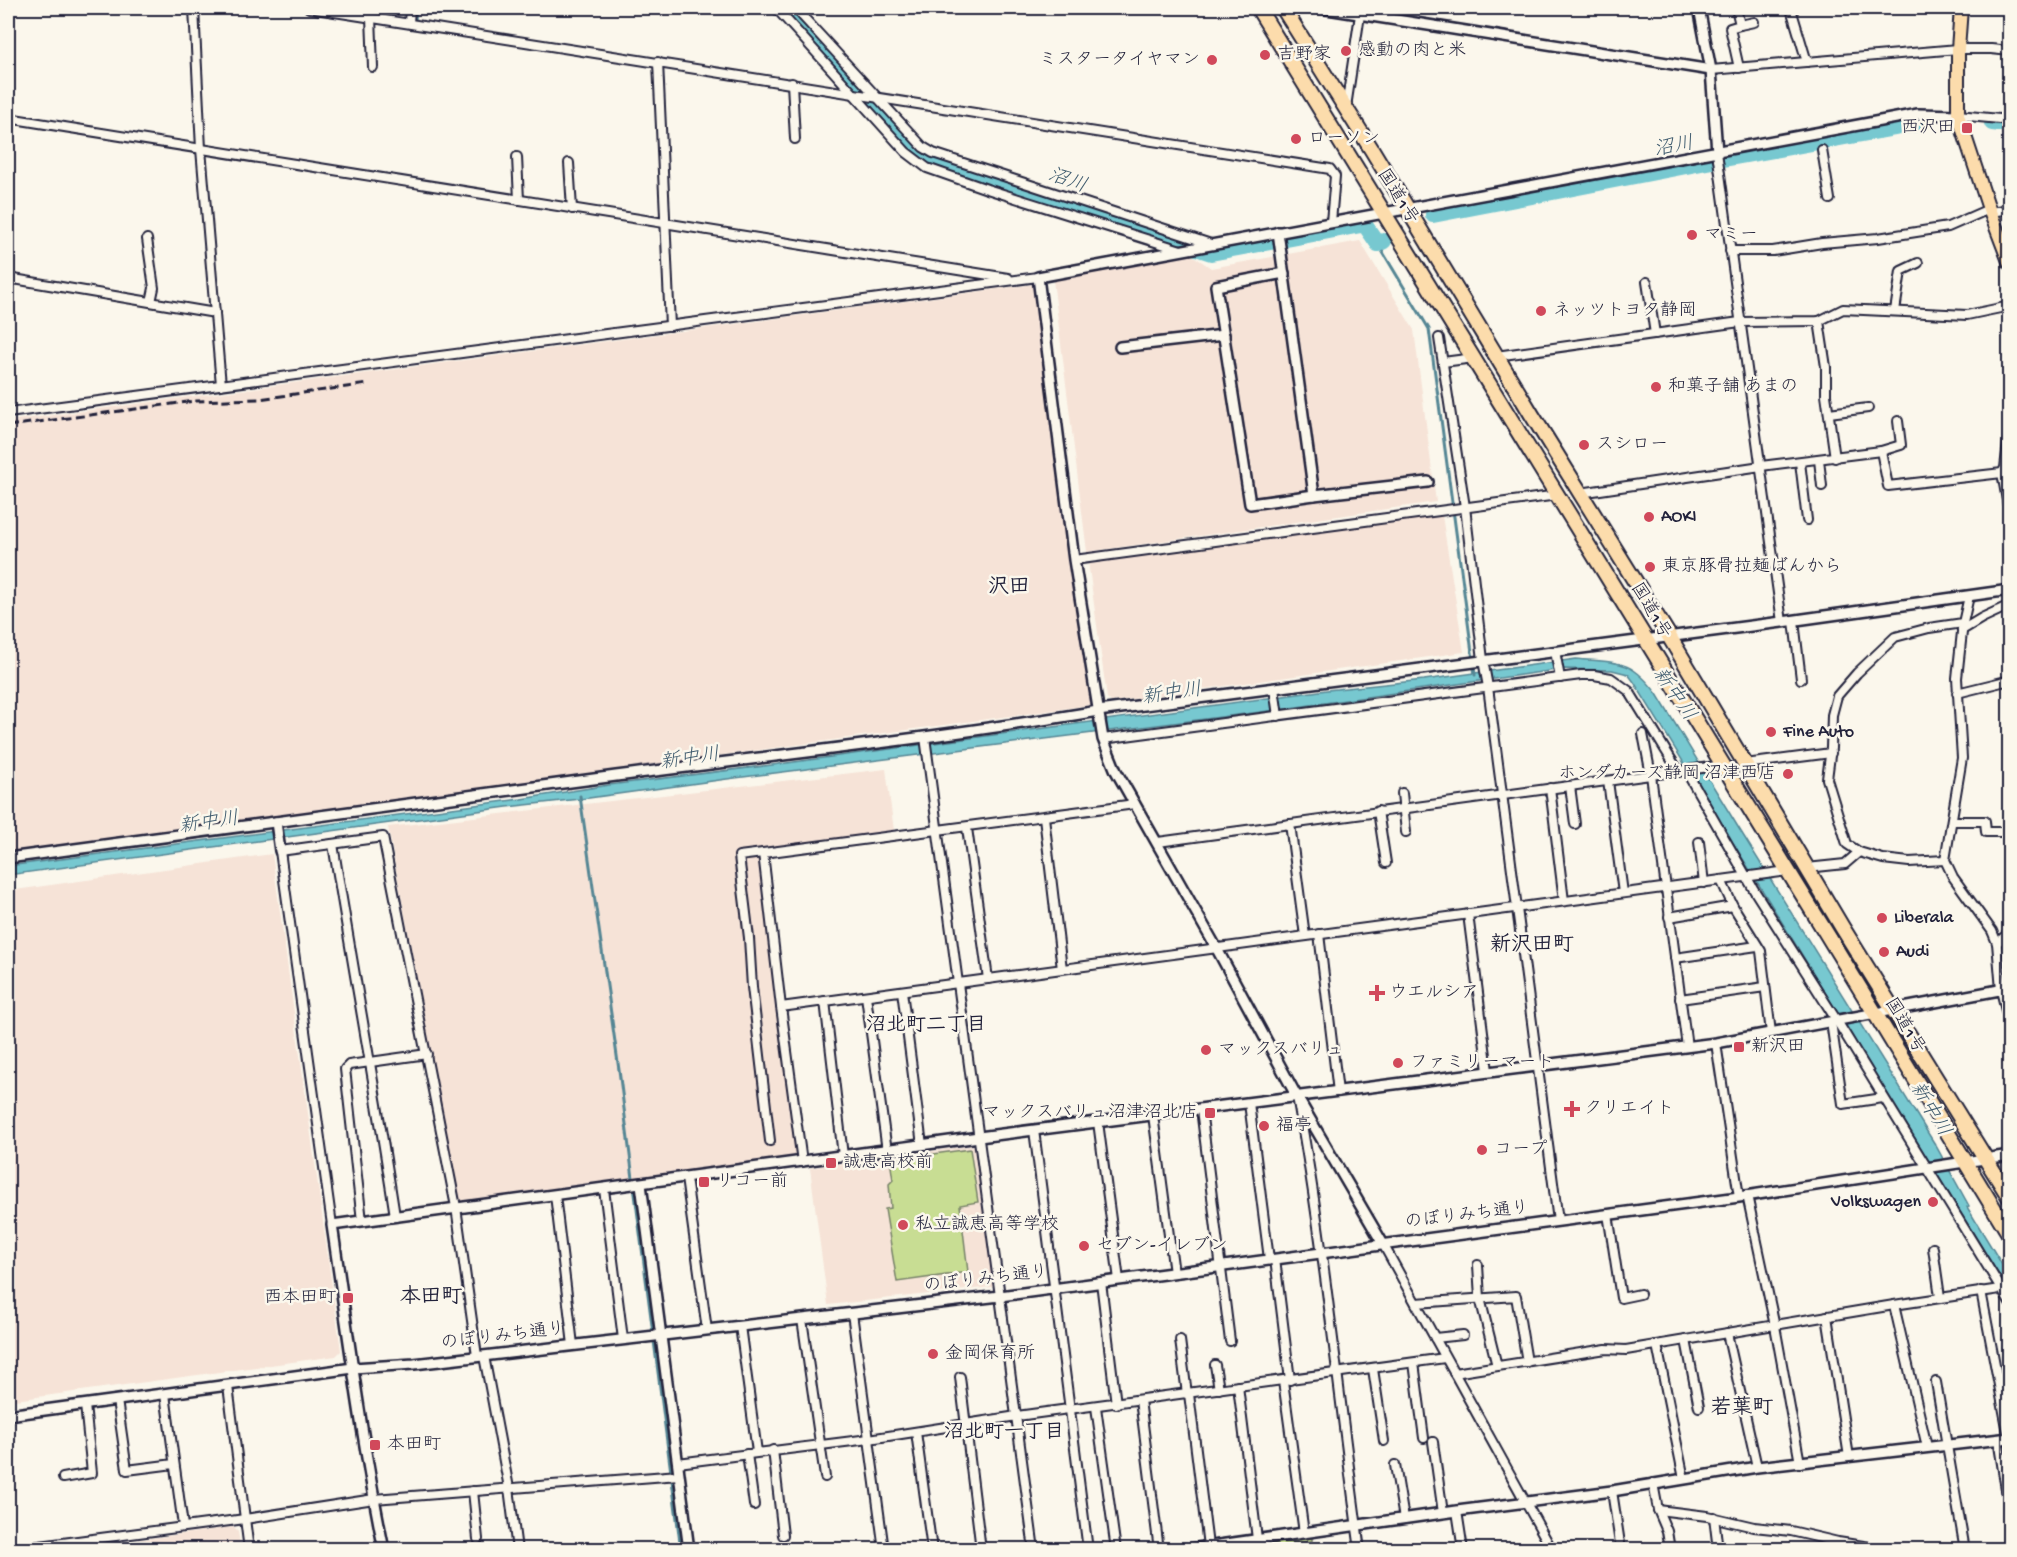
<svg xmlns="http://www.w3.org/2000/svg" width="2017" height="1557" viewBox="0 0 2017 1557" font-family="'Gochi Hand','Klee One',sans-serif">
  <rect width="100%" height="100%" fill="#fbf7ec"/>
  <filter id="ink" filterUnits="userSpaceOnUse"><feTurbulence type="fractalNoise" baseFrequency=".0167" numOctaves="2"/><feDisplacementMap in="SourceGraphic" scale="12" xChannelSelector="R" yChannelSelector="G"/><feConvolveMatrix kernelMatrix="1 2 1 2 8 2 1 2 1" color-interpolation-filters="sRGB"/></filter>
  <g filter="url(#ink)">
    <g fill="#f6e3d7">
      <path d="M1360,241L1414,330L1436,502L1087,552L1053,280L1192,255L1211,268Z"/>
      <path d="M1035,284L1091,705L8,852V421Z"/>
      <path d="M1442,516L1464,652L1111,702L1107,698L1088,561Z"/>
      <path d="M886,769L894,831L758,850L799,1155L459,1201L388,827Z"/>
      <path d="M272,854L341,1351L336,1356L8,1401V891Z"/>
      <path d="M977,1145L996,1283L992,1287L828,1305L810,1168Z"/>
      <path d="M233,1527L238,1532L241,1549H74Z"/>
    </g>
    <g fill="#c8dd93" stroke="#758067" stroke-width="1.5">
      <path d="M970,1149L978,1202L960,1205L968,1272L897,1282L885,1209L891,1208L889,1184L893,1180L890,1160Z"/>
      <path d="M1312,1537V1541L1263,1550H1209Z"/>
    </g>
    <path fill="#77c8d0" stroke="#558694" stroke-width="1.5" d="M1576,659C1618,663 1630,658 1657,694L1738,827L1936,1146L1969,1206L1967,1207L2009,1276V1291L1634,682L1628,674L1612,670L1563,669L1261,712L727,779L589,798L507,807L8,875V866L521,799L609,785L772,765L1327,690L1424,680Z"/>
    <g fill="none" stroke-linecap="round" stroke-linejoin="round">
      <g stroke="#558694" stroke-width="3">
        <path d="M415,21L416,8"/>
        <path d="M1378,244L1429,329L1475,675"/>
        <path d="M580,796L619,1070L681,1550"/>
      </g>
      <g stroke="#77c8d0" stroke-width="16">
        <path d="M788,8L914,147L929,158L1211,253L1361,225H1365L1378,244L1384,241"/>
        <path d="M1992,123L2010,125"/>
        <path d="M1433,215L1707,162L1923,123"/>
      </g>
      <g stroke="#22223b" stroke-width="12">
        <g id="minor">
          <path d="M194,8L201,149L221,385"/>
          <path d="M309,8L1330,169L1335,176L1331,222"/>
          <path d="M776,8L906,152L927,168L987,189L1181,250"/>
          <path d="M795,8L923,147L933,153L1211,244"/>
          <path d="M1736,8L1740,25L1730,28L1739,68"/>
          <path d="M1792,12L1807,62"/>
          <path d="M371,17L373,67"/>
          <path d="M409,23L410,8"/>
          <path d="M1740,25L1754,22"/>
          <path d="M658,62L670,326"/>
          <path d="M1711,70L1958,49H1991L2010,51"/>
          <path d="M792,83L795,139"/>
          <path d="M1346,107L1361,8"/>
          <path d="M1958,115L2010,120"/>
          <path d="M8,118L1008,278"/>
          <path d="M1822,150L1830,199"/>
          <path d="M1717,152L1782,622"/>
          <path d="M517,157L519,200"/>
          <path d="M569,163L572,209"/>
          <path d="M1990,212L2010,209"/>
          <path d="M147,239L154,288L151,302"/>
          <path d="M1730,251H1773L1822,243L1878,238L1948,227L1989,209"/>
          <path d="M8,278L215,313"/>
          <path d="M1647,282L1655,334"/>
          <path d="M1895,311L1901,271L1918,263"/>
          <path d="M1819,321L1826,367V395L1835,458"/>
          <path d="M1439,338L1465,507L1483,660L1488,687L1558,1221"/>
          <path d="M1496,356L1740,322L1819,321L1843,309L1967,315L2010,306"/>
          <path d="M1443,362L1474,358"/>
          <path d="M8,413L1038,277"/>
          <path d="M1829,413L1868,408"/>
          <path d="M1881,451L1901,445L1898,421"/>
          <path d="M1819,460L1822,486"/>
          <path d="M1800,462L1807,520"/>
          <path d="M2002,473L2010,517"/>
          <path d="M1580,493L1761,466L1881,451L1888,486L2002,473L2005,468L2010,424"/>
          <path d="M1074,560L1558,495"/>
          <path d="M1969,596L1963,623L1957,678L1962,758L1945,860L1953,877L1992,931L1997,943L2001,990L2010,1027"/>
          <path d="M1794,621L1801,679"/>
          <path d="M1962,630L1982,618L2010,605"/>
          <path d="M1555,651L1560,678"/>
          <path d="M1274,688L1278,716"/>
          <path d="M1957,693L2010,680"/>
          <path d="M1643,734L1651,775L1687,1047"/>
          <path d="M925,737L1034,1550"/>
          <path d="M1103,739L1581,675H1594L1611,678L1629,691L1679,772"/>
          <path d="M1745,764L1831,753"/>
          <path d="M1686,771L1754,890L1837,1021L2010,1303"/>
          <path d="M1608,781L1623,893"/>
          <path d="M1570,786L1575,824"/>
          <path d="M1550,788L1564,901"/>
          <path d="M1402,793L1406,832"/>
          <path d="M1378,811L1386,863"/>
          <path d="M1044,817L1062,969"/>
          <path d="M1952,821H1985L1986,832H2000"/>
          <path d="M1290,824L1305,936"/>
          <path d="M967,828L988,979"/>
          <path d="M1158,842L1724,765"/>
          <path d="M1699,842L1704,883"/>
          <path d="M333,844C353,968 376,1092 395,1216"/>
          <path d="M763,853L739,856L749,938L752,987L770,1141"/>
          <path d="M1945,860L1909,862L1883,859L1859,852L1847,844L1827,779L1831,748L1832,715L1837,696L1857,673L1895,637L1929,628L1963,623"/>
          <path d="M1807,868L1845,864L1859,852"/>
          <path d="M1721,880L1733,906L1761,951L1771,1033"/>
          <path d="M1468,914L1488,1071"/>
          <path d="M1669,917L1733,906"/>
          <path d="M1319,934L1338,1092"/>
          <path d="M1997,943L2010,932"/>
          <path d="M1675,958L1757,946"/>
          <path d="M902,991L922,1145"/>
          <path d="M866,996L887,1151"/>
          <path d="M1680,999L1765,987"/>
          <path d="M825,1001L843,1156"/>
          <path d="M781,1007L1788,871"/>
          <path d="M1831,1022L1843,1104L1883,1098"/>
          <path d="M1716,1043L1739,1197"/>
          <path d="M1298,1102C1325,1250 1339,1400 1360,1550"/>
          <path d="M1249,1103L1269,1259"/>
          <path d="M1201,1109L1230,1341"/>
          <path d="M1153,1115L1174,1273"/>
          <path d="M1098,1122L1119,1280"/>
          <path d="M1034,1130L1088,1550"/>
          <path d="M802,1162L781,1007L763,853L1135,804"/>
          <path d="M686,1178L707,1330"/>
          <path d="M604,1189L623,1339"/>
          <path d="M555,1195L573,1345"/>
          <path d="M1747,1195L1775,1326L1800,1463"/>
          <path d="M1608,1214L1621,1298L1640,1294"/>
          <path d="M362,1221L345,1069L349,1065L427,1054"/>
          <path d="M332,1225L280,851L383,837L456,1207L477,1356"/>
          <path d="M1383,1244L1552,1550"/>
          <path d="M1933,1248L1940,1297"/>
          <path d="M1275,1259L1290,1380"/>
          <path d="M1478,1265L1480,1298L1497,1366"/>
          <path d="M1101,1282L1116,1404"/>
          <path d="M1981,1291L2009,1438"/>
          <path d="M1416,1303L1516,1296L1527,1362"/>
          <path d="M1894,1305L1927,1447"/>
          <path d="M852,1313L884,1550"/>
          <path d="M1827,1316L1849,1457"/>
          <path d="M802,1319L825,1477"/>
          <path d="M740,1326L757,1452"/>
          <path d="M1727,1333L1757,1467"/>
          <path d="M1435,1338L1463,1335"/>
          <path d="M1180,1340L1187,1394"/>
          <path d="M1686,1340L1699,1407"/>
          <path d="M1657,1345L1684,1479"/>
          <path d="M484,1356L509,1488L517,1550"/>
          <path d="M1414,1363L1424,1438"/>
          <path d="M1215,1365L1219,1389"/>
          <path d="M1373,1369L1384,1441"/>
          <path d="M1454,1373L1606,1349L1626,1350L1894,1305L2000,1289"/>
          <path d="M960,1377L981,1550"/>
          <path d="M1283,1381L1304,1533"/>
          <path d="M1936,1382L1965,1550"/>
          <path d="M228,1386L249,1550"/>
          <path d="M1238,1386L1257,1539"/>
          <path d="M165,1394L183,1526"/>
          <path d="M1189,1394L1208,1546"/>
          <path d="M117,1400L127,1470L174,1464"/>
          <path d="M1140,1400L1159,1550"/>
          <path d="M1096,1407L1116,1550"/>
          <path d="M916,1432L932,1550"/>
          <path d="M1998,1439L2010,1515"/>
          <path d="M1433,1442L1443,1513"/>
          <path d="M773,1450L783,1535"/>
          <path d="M747,1454L754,1505"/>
          <path d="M678,1463L869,1439L1017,1416L1445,1358"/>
          <path d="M1395,1465L1404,1519"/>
          <path d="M63,1478L92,1473L85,1405"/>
          <path d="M1653,1483L1658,1510L1667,1531L1670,1550"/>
          <path d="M473,1491L478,1539"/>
          <path d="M1612,1491L1621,1550"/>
          <path d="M1658,1510L1707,1516L1754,1527L1791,1531L1838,1542L1889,1550"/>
          <path d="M1457,1511L1463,1550"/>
          <path d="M1714,1517L1718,1550"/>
          <path d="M9,1550L245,1519L374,1499L679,1475"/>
        </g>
      </g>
      <g stroke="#22223b" stroke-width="14">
        <g id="tertiary">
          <path d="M1321,8L1711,70"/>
          <path d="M1699,8L1711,70L1717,152"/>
          <path d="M1278,232L1314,495L1428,482"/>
          <path d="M1284,273L1216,286L1250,504L1314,495"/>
          <path d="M1120,347L1224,335"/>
          <path d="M276,822L280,851"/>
          <path d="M8,858C210,831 413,803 616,776C776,755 938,738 1098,711L1782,622L2010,590"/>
          <path d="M641,1184L689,1550"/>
          <path d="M1383,1244L1297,1097L1217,949L1116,771L1103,739L1074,560L1038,277L1918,114L1958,115"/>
          <path d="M8,1415L353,1368L414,1364L1000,1296L1739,1197L2010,1155"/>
          <path d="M384,1550C362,1442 348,1333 332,1225L979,1137L1716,1043L2010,988"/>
          <path d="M1184,1550L1457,1511L1612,1491L1757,1467L2010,1438"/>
        </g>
      </g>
      <g stroke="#22223b" stroke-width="16">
        <path id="primary" d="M1961,8L1958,49V115L1989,209L2010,264"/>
      </g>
      <g stroke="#22223b" stroke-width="18">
        <g id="trunk">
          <path d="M1258,8L1828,936L2010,1235"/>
          <path d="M1283,8L1372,150L1532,415L1669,636L1842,927L2010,1198"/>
        </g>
      </g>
      <use href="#minor" stroke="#fbf7ec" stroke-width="8"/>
      <use href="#tertiary" stroke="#fbf7ec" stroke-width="9"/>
      <use href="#primary" stroke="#fcdcac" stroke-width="12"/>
      <use href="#trunk" stroke="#fcdcac" stroke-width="14"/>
      <path stroke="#22223b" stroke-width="3" stroke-dasharray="9 4.5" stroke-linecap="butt" d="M8,426L195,401L259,399L368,384"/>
    </g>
  </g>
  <g fill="#d1495b" stroke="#fbf7ec" stroke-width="2">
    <circle cx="1346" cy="51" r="6"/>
    <circle cx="1265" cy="55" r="6"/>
    <circle cx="1212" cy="60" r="6"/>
    <rect x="1961" y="122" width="12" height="12" rx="3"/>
    <circle cx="1296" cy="139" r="6"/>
    <circle cx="1692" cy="235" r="6"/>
    <circle cx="1541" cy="311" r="6"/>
    <circle cx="1656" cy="387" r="6"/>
    <circle cx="1584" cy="445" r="6"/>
    <circle cx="1649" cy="517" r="6"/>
    <circle cx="1650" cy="567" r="6"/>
    <circle cx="1771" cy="732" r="6"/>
    <circle cx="1788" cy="774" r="6"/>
    <circle cx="1882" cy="918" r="6"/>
    <circle cx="1884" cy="952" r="6"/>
    <path d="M1374 984h6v6h6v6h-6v6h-6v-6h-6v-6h6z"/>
    <rect x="1733" y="1041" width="12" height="12" rx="3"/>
    <circle cx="1206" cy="1050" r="6"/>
    <circle cx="1398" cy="1063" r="6"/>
    <path d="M1569 1100h6v6h6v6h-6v6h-6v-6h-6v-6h6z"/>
    <rect x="1204" y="1107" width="12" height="12" rx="3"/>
    <circle cx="1264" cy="1126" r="6"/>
    <circle cx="1482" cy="1150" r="6"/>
    <rect x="825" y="1157" width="12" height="12" rx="3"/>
    <rect x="698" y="1176" width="12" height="12" rx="3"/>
    <circle cx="1933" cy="1202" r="6"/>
    <circle cx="903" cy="1225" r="6"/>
    <circle cx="1084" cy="1246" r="6"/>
    <rect x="342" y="1292" width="12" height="12" rx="3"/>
    <circle cx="933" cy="1354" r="6"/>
    <rect x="369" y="1439" width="12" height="12" rx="3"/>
  </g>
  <g text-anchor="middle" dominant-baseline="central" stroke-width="5" stroke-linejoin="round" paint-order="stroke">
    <g font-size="18" fill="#22223b" stroke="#fbf7ec" text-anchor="start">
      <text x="1358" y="51">感動の肉と米</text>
      <text x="1277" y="55">吉野家</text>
      <text x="1200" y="60" text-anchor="end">ミスタータイヤマン</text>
      <text x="1955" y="128" text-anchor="end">西沢田</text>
      <text x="1308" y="139">ローソン</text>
      <text x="1704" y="235">マミー</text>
      <text x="1553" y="311">ネッツトヨタ静岡</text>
      <text x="1668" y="387">和菓子舗 あまの</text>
      <text x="1596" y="445">スシロー</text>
      <text x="1661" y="517">AOKI</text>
      <text x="1662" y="567">東京豚骨拉麺ばんから</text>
      <text x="1783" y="732">Fine Auto</text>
      <text x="1776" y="774" text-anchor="end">ホンダカーズ静岡 沼津西店</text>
      <text x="1894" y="918">Liberala</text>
      <text x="1896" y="952">Audi</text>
      <text x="1389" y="993">ウエルシア</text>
      <text x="1751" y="1047">新沢田</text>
      <text x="1218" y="1050">マックスバリュ</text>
      <text x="1410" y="1063">ファミリーマート</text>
      <text x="1584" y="1109">クリエイト</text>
      <text x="1198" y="1113" text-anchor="end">マックスバリュ沼津沼北店</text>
      <text x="1276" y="1126">福亭</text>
      <text x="1494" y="1150">コープ</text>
      <text x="843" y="1163">誠恵高校前</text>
      <text x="716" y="1182">リコー前</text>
      <text x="1921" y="1202" text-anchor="end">Volkswagen</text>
      <text x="915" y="1225">私立誠恵高等学校</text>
      <text x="1096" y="1246">セブン-イレブン</text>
      <text x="336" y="1298" text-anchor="end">西本田町</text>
      <text x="945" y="1354">金岡保育所</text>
      <text x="387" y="1445">本田町</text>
    </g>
    <g font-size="18" fill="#22223b" stroke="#fbf7ec">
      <text transform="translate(1397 197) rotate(58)">国道1号</text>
      <text transform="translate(1650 611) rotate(59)">国道1号</text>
      <text transform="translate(1904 1026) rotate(59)">国道1号</text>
      <text transform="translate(1467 1216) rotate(-7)">のぼりみち通り</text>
      <text transform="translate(986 1280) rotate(-7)">のぼりみち通り</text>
      <text transform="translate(503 1337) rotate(-7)">のぼりみち通り</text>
    </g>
    <g font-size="20" font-style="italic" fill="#405c6f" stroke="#fbf7ec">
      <text transform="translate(1674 148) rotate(-11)">沼川</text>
      <text transform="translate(1067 182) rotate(19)">沼川</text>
      <text transform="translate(1172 695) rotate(-8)">新中川</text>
      <text transform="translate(1673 695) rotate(55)">新中川</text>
      <text transform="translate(690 760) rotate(-8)">新中川</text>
      <text transform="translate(209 824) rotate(-8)">新中川</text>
      <text transform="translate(1929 1110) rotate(59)">新中川</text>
    </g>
    <g font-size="20" font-weight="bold" fill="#22223b" stroke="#fbf7ec">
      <text x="926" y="1026">沼北町二丁目</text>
      <text x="1004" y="1433">沼北町一丁目</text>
    </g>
    <g font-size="21" font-weight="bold" fill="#22223b" stroke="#fbf7ec">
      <text x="1009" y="588">沢田</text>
      <text x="1532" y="946">新沢田町</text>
      <text x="431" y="1298">本田町</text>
      <text x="1742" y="1409">若葉町</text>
    </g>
  </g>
  <rect width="2017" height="1557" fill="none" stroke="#fbf7ec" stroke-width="30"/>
  <rect x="15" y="15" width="1987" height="1527" fill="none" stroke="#22223b" stroke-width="2" filter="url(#ink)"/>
</svg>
